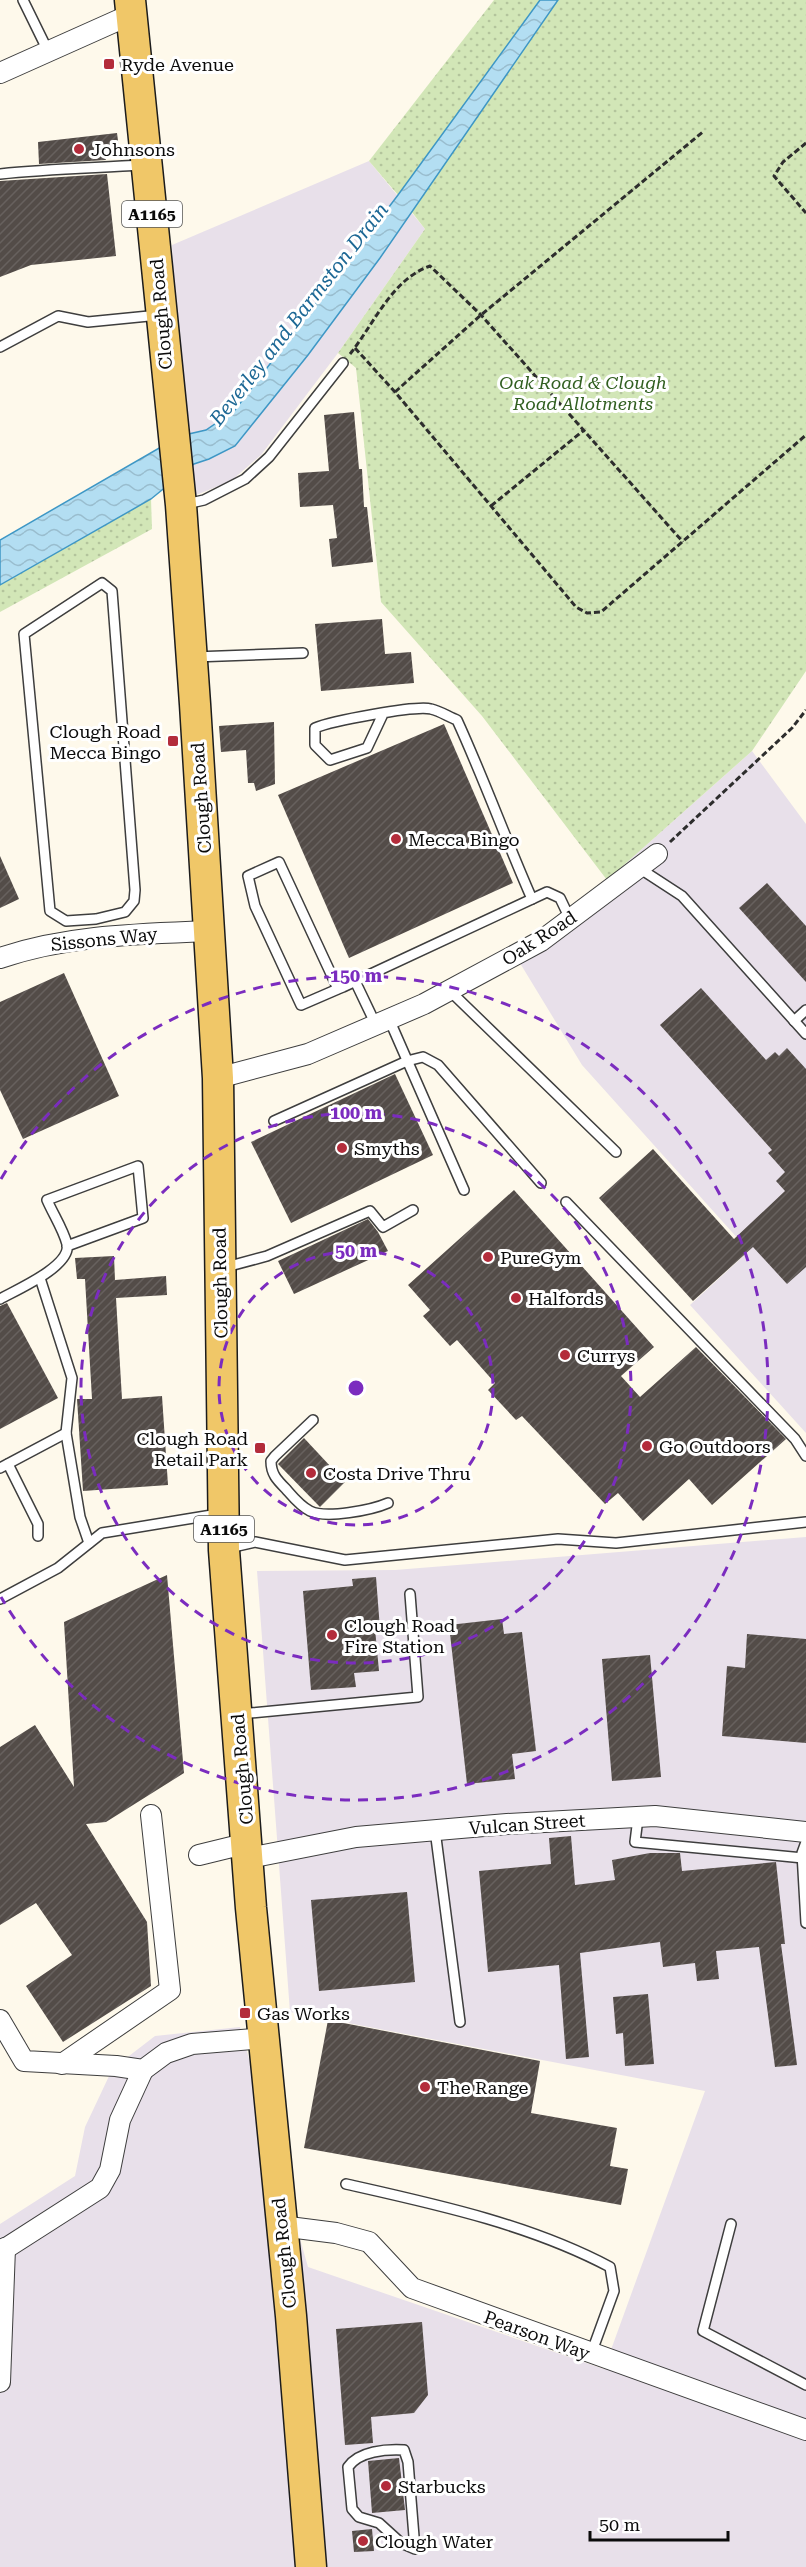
<svg xmlns="http://www.w3.org/2000/svg" width="806" height="2567" viewBox="0 0 806 2567" font-family="'Roboto Serif',serif">
  <defs>
    <pattern id="grass-dots" width="8" height="8" patternUnits="userSpaceOnUse" patternTransform="scale(1.5)"><rect width="8" height="8" fill="#d2e6b7"/><path d="M2 2h.1M6 6h.1" fill="none" stroke="#b3c49c" stroke-width="1.8" stroke-linecap="round"/></pattern>
    <pattern id="water-waves" width="16" height="10" patternUnits="userSpaceOnUse" patternTransform="scale(1.5)"><rect width="16" height="10" fill="#b3def2"/><path d="M0 5q4-4 8 0t8 0" fill="none" stroke="#99bdce"/></pattern>
    <pattern id="building-hatch" width="6" height="6" patternUnits="userSpaceOnUse" patternTransform="scale(1.5)"><rect width="6" height="6" fill="#534c48"/><path d="M-1 1l2-2M0 6l6-6M5 7l2-2" fill="none" stroke="#67615e"/></pattern>
  </defs>
  <rect width="100%" height="100%" fill="#fef9eb"/>
  <g fill="#e8e0ea">
    <path d="M369,161L425,229L338,353L261,455L231,481L186,499L180,436L172,245Z"/>
    <path d="M752,751L806,824V1433L690,1305L749,1251L582,1065L512,950L607,880Z"/>
    <path d="M806,1537V2567H0V2224L75,2176L85,2127L110,2074L116,2066L155,2036L240,2027L308,2267L604,2369L705,2091L290,2012L257,1571L395,1570Z"/>
  </g>
  <g fill="url(#grass-dots)">
    <path d="M494,0H540L398,195L369,161Z"/>
    <path d="M558,0H806V671L752,751L607,880L482,716L381,602L356,368L338,353L425,229L411,211Z"/>
    <path d="M151,499L152,529L0,612V585Z"/>
  </g>
  <path fill="url(#water-waves)" stroke="#3e97c5" stroke-width="1.5" d="M540,0H558L380,258L308,355L235,446L209,459L194,464L151,499L0,585V540L180,436L206,430L235,410L398,195Z"/>
  <g fill="url(#building-hatch)">
    <path d="M117,133L120,156L105,158L106,160L39,164L38,142Z"/>
    <path d="M107,174L116,256L31,265L0,277V181Z"/>
    <path d="M354,412L359,469H362L364,507H367L373,562L332,567L329,539L337,538L333,505L300,507L298,473L329,471L324,415Z"/>
    <path d="M382,619L385,654L411,652L414,683L321,691L315,624Z"/>
    <path d="M274,722L275,784L256,791L254,783H248L246,750L221,752L219,726Z"/>
    <path d="M444,724L513,883L349,958L278,795Z"/>
    <path d="M0,856L19,899L0,908Z"/>
    <path d="M767,883L806,926V982L739,908Z"/>
    <path d="M64,973L119,1096L23,1139L0,1090V1002Z"/>
    <path d="M701,988L766,1060L775,1052L779,1056L787,1048L806,1069V1267L787,1284L753,1247L693,1301L599,1198L653,1149L734,1239L785,1191L776,1181L785,1172L768,1153L772,1150L660,1025Z"/>
    <path d="M395,1074L433,1155L291,1223L251,1142Z"/>
    <path d="M514,1190L654,1347L621,1376L640,1397L696,1347L786,1439L712,1505L689,1479L643,1521L618,1493L605,1504L522,1416L516,1420L488,1390L495,1383L457,1340L450,1346L423,1316L430,1310L408,1285Z"/>
    <path d="M368,1219L378,1232L388,1251L294,1294L278,1261Z"/>
    <path d="M114,1256L115,1280L166,1276L167,1295L116,1298L122,1399L162,1396L168,1485L83,1491L77,1399H92L85,1279H77L75,1258Z"/>
    <path d="M7,1303L58,1398L0,1429V1306Z"/>
    <path d="M304,1438L345,1482L320,1507L278,1464Z"/>
    <path d="M167,1575L184,1773L106,1822L86,1824L147,1922L151,1986L63,2042L26,1986L72,1955L36,1903L0,1925V1747L35,1725L74,1787L64,1622Z"/>
    <path d="M376,1577L380,1629H375L379,1671L354,1673L356,1687L311,1690L303,1591L353,1586L352,1579Z"/>
    <path d="M502,1619L504,1634L522,1632L536,1751L512,1754L515,1779L467,1784L449,1625Z"/>
    <path d="M747,1634L806,1639V1743L722,1736L727,1666L745,1668Z"/>
    <path d="M650,1655L661,1777L612,1781L602,1659Z"/>
    <path d="M571,1836L575,1885L615,1880L612,1860L650,1853H680L682,1871L776,1862L785,1944H781L797,2065L775,2067L759,1947L716,1951L719,1979L697,1981L695,1963L663,1967L660,1942L580,1953L589,2057L566,2059L559,1965L488,1972L479,1871L551,1864L549,1838Z"/>
    <path d="M407,1892L415,1982L319,1991L311,1900Z"/>
    <path d="M648,1994L654,2064L625,2066L623,2033L616,2034L613,1997Z"/>
    <path d="M328,2020L540,2061L531,2113L617,2128L610,2166L628,2169L621,2205L304,2148Z"/>
    <path d="M422,2322L428,2395L414,2413L371,2417L373,2443L345,2445L336,2329Z"/>
    <path d="M399,2458L405,2510L372,2513L368,2461Z"/>
    <path d="M372,2529L374,2551L354,2552L352,2531Z"/>
  </g>
  <g fill="none" stroke-linecap="round" stroke-linejoin="round">
    <g stroke="#3e3e3e" stroke-width="12">
      <g id="service">
        <path d="M23,0L48,51"/>
        <path d="M0,174C47,169 94,168 142,165"/>
        <path d="M0,347L58,316L88,322L159,315"/>
        <path d="M186,504L204,500L245,479L269,457L343,363"/>
        <path d="M102,583L112,591L135,890L134,901L125,912L96,919L66,921L50,911L24,634Z"/>
        <path d="M194,657L303,653"/>
        <path d="M383,714L367,748L330,760L315,745V728C331,721 416,705 431,709C440,711 449,717 457,720C484,779 506,840 532,899"/>
        <path d="M639,868L682,896L806,1034"/>
        <path d="M355,981L376,1025"/>
        <path d="M338,989L279,862L248,876L255,906L301,1005L338,989L343,987L547,892L560,898L570,919"/>
        <path d="M449,990L616,1152"/>
        <path d="M389,1019L464,1190"/>
        <path d="M794,1021L806,1010"/>
        <path d="M274,1121L407,1061L423,1057L438,1065L541,1183"/>
        <path d="M566,1202L795,1439L806,1456"/>
        <path d="M226,1267L267,1256L370,1211L383,1227L413,1210"/>
        <path d="M40,1278L72,1378L66,1433L80,1517L89,1543"/>
        <path d="M0,1299C16,1290 72,1266 67,1244C63,1229 53,1214 47,1200L138,1166L143,1218L67,1246"/>
        <path d="M313,1420L275,1456L271,1461C271,1474 277,1480 286,1489C293,1497 300,1506 310,1511C326,1519 372,1510 388,1503"/>
        <path d="M8,1464L38,1524V1536"/>
        <path d="M0,1468L66,1433"/>
        <path d="M229,1548L255,1542L345,1560L558,1539L616,1543L806,1522"/>
        <path d="M0,1599L58,1568L102,1533L218,1514"/>
        <path d="M240,1714L418,1697L410,1594"/>
        <path d="M638,1818L635,1842L803,1858"/>
        <path d="M435,1830L460,2022"/>
        <path d="M806,1842L802,1853L806,1923"/>
        <path d="M346,2184C435,2204 529,2224 610,2267L614,2291L591,2354"/>
        <path d="M731,2224L703,2331L806,2385"/>
        <path d="M404,2450L408,2462L415,2549L401,2543L379,2523L359,2517L352,2509L348,2467C359,2451 386,2449 404,2450Z"/>
      </g>
    </g>
    <g stroke="#3e3e3e" stroke-width="22">
      <g id="minor">
        <path d="M0,73L132,14"/>
        <path d="M0,958C68,935 139,934 209,931"/>
        <path d="M218,1078L308,1054L424,1004L541,941L657,854"/>
        <path d="M199,1855L248,1843"/>
        <path d="M249,1858L356,1837L507,1824L655,1816L806,1832"/>
        <path d="M0,2020L24,2061L116,2066L143,2070L166,2053L192,2044L264,2038"/>
        <path d="M62,2064L170,1990L151,1815"/>
        <path d="M281,2226L336,2233L369,2242L412,2288L806,2430"/>
        <path d="M0,2252L100,2188L110,2170L120,2120L143,2070"/>
        <path d="M0,2382L5,2248"/>
      </g>
    </g>
    <g stroke="#1c1c1c" stroke-width="33">
      <path id="primary" d="M130,0L181,505L195,704L218,1078L224,1550L251,1908L291,2316L311,2567"/>
    </g>
    <g stroke="#2d2d2d" stroke-width="3" stroke-dasharray="6 3" stroke-linecap="butt">
      <path d="M806,143L783,162L774,176L806,213"/>
      <path d="M355,348L395,392L576,607L587,613L601,612L806,435"/>
      <path d="M350,354C374,324 392,279 430,266L481,315L683,542"/>
      <path d="M395,392L481,315L704,131"/>
      <path d="M491,506L584,430"/>
      <path d="M670,842L792,728L806,710"/>
    </g>
    <use href="#service" stroke="#fff" stroke-width="9"/>
    <use href="#minor" stroke="#fff" stroke-width="20"/>
    <use href="#primary" stroke="#f0c768" stroke-width="30"/>
  </g>
  <g fill="none" stroke="#7b2cbf" stroke-width="3" stroke-dasharray="10 8">
    <circle cx="356" cy="1388" r="137"/>
    <circle cx="356" cy="1388" r="275"/>
    <path d="M1 1179A412 412 0 1 1 1 1597"/>
  </g>
  <g fill="#b32c3b" stroke="#fff" stroke-width="2">
    <rect x="103" y="58" width="12" height="12" rx="3"/>
    <circle cx="79" cy="149" r="6"/>
    <rect x="167" y="735" width="12" height="12" rx="3"/>
    <circle cx="396" cy="839" r="6"/>
    <circle cx="342" cy="1148" r="6"/>
    <circle cx="488" cy="1257" r="6"/>
    <circle cx="516" cy="1298" r="6"/>
    <circle cx="565" cy="1355" r="6"/>
    <circle cx="647" cy="1446" r="6"/>
    <rect x="254" y="1442" width="12" height="12" rx="3"/>
    <circle cx="311" cy="1473" r="6"/>
    <circle cx="332" cy="1635" r="6"/>
    <rect x="239" y="2007" width="12" height="12" rx="3"/>
    <circle cx="425" cy="2087" r="6"/>
    <circle cx="386" cy="2486" r="6"/>
    <circle cx="363" cy="2541" r="6"/>
  </g>
  <g text-anchor="middle" dominant-baseline="central" stroke-width="6" stroke-linejoin="round" paint-order="stroke">
    <g fill="#fff" stroke="#545454" stroke-width="1.5">
      <rect x="122" y="201" width="60" height="26" rx="4.5"/>
      <rect x="194" y="1516" width="60" height="26" rx="4.5"/>
    </g>
    <g font-size="16" font-weight="bold" fill="#0b0b0b">
      <text x="152" y="214">A1165</text>
      <text x="224" y="1529">A1165</text>
    </g>
    <g font-size="18" fill="#0b0b0b" stroke="#fff" text-anchor="start">
      <text x="121" y="64">Ryde Avenue</text>
      <text x="91" y="149">Johnsons</text>
      <text x="161" y="731" text-anchor="end">Clough Road<tspan x="161" dy="21">Mecca Bingo</tspan></text>
      <text x="408" y="839">Mecca Bingo</text>
      <text x="354" y="1148">Smyths</text>
      <text x="500" y="1257">PureGym</text>
      <text x="528" y="1298">Halfords</text>
      <text x="577" y="1355">Currys</text>
      <text x="248" y="1438" text-anchor="end">Clough Road<tspan x="248" dy="21">Retail Park</tspan></text>
      <text x="659" y="1446">Go Outdoors</text>
      <text x="323" y="1473">Costa Drive Thru</text>
      <text x="344" y="1625">Clough Road<tspan x="344" dy="21">Fire Station</tspan></text>
      <text x="257" y="2013">Gas Works</text>
      <text x="437" y="2087">The Range</text>
      <text x="398" y="2486">Starbucks</text>
      <text x="375" y="2541">Clough Water</text>
    </g>
    <g font-size="18" fill="#0b0b0b" stroke="#fff">
      <text transform="translate(161 314) rotate(-95)">Clough Road</text>
      <text transform="translate(201 798) rotate(-94)">Clough Road</text>
      <text transform="translate(539 938) rotate(-33)">Oak Road</text>
      <text transform="translate(104 939) rotate(-6)">Sissons Way</text>
      <text transform="translate(220 1283) rotate(-91)">Clough Road</text>
      <text transform="translate(242 1769) rotate(-95)">Clough Road</text>
      <text transform="translate(527 1824) rotate(-4)">Vulcan Street</text>
      <text transform="translate(284 2253) rotate(-96)">Clough Road</text>
      <text transform="translate(537 2335) rotate(20)">Pearson Way</text>
    </g>
    <g font-size="18" font-style="italic" fill="#315f20" stroke="#fff">
      <text x="583" y="382">Oak Road &amp; Clough<tspan x="583" dy="21">Road Allotments</tspan></text>
    </g>
    <g font-size="20" font-style="italic" fill="#1d6895" stroke="#fff">
      <text transform="translate(299 314) rotate(-52)">Beverley and Barmston Drain</text>
    </g>
  </g>
  <circle cx="356" cy="1388" r="9" fill="#7b2cbf" stroke="#fff" stroke-width="3"/>
  <g font-size="18" text-anchor="middle" font-weight="bold" fill="#7b2cbf" stroke="#fff" stroke-width="6" stroke-linejoin="round" paint-order="stroke">
    <text x="356" y="982">150 m</text>
    <text x="356" y="1119">100 m</text>
    <text x="356" y="1257">50 m</text>
  </g>
  <path d="M590 2531v9h138v-9" fill="none" stroke="#0b0b0b" stroke-width="3"/>
  <text x="599" y="2531" font-size="18" fill="#0b0b0b" stroke="#ffffff" stroke-width="4.5" paint-order="stroke">50 m</text>
</svg>
